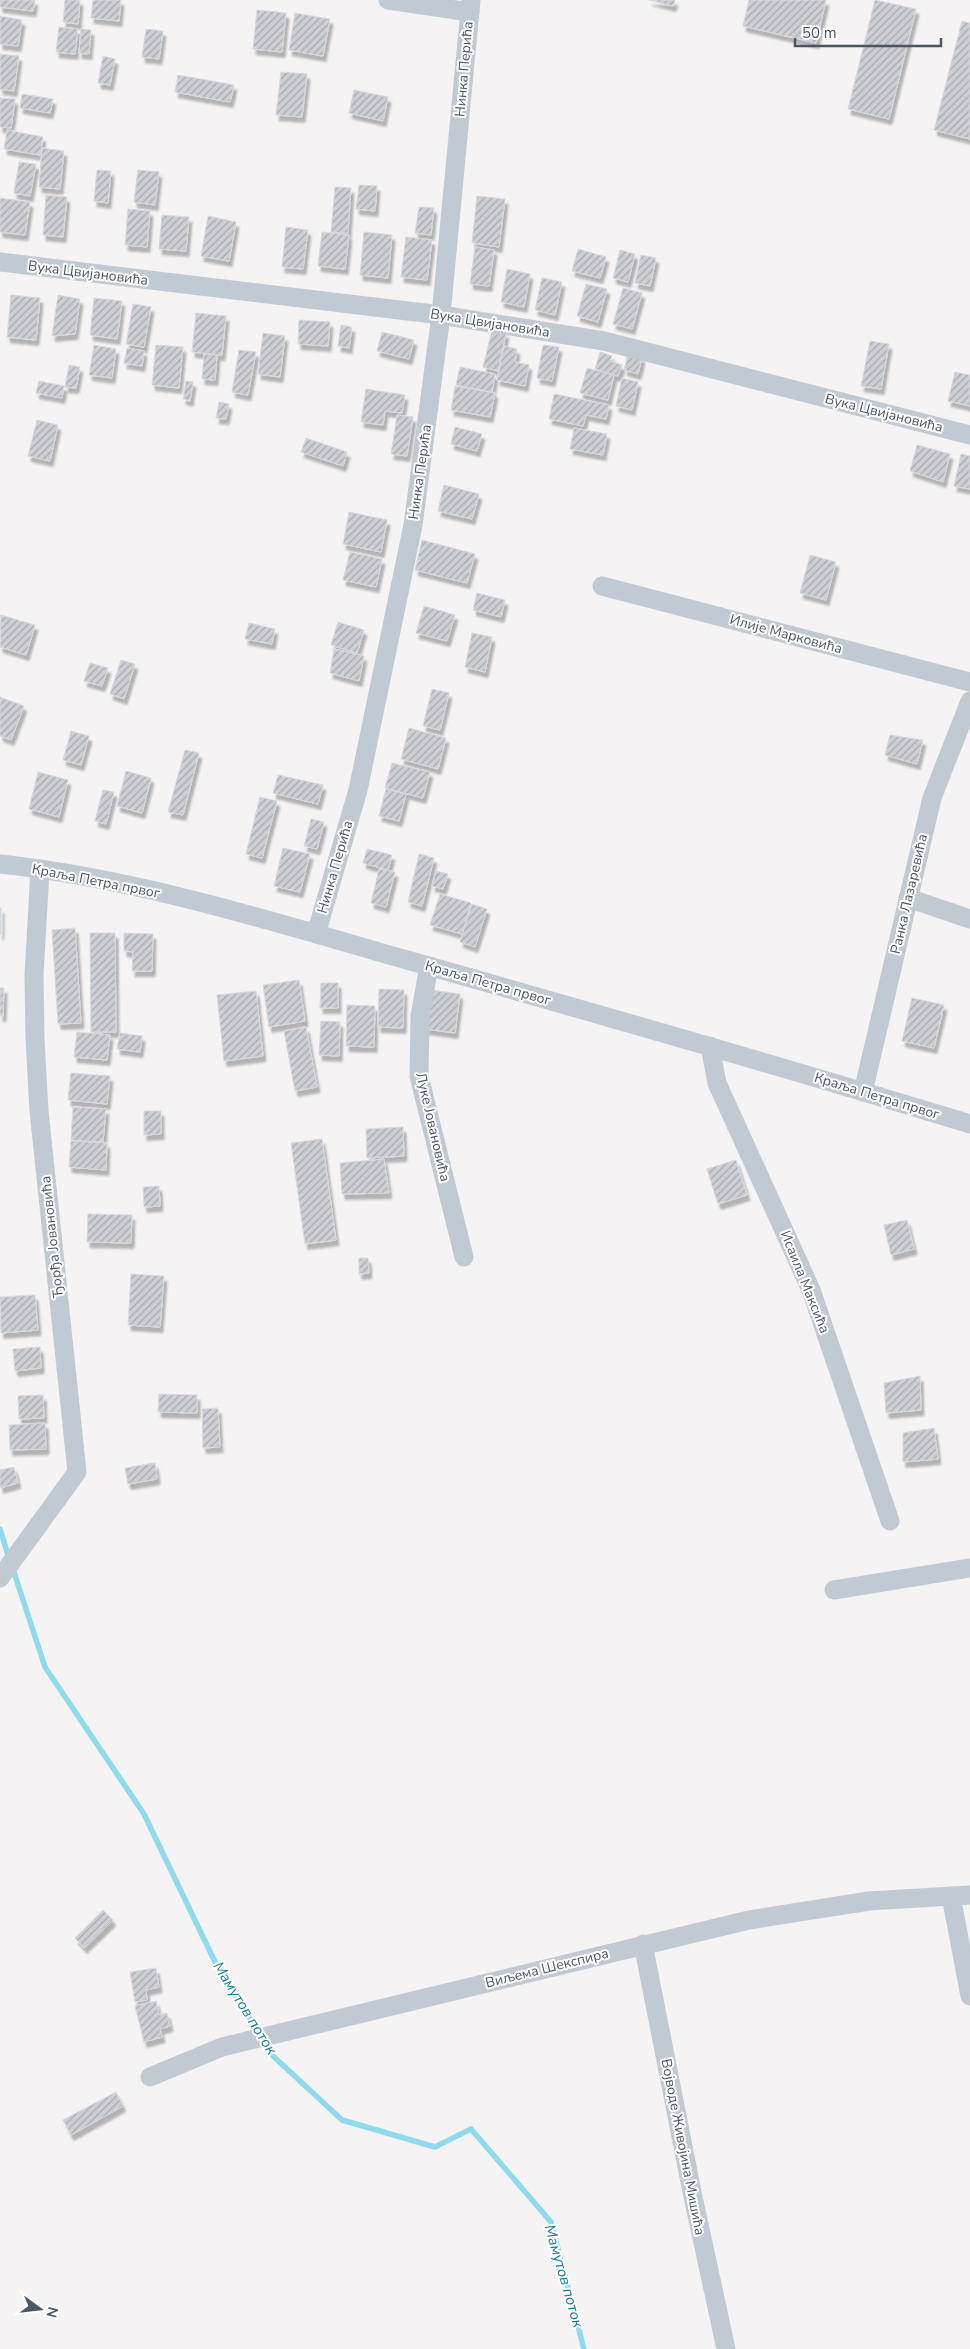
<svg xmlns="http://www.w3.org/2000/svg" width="970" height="2349" viewBox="0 0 970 2349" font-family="'Nunito Sans',sans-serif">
  <defs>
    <pattern id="building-hatch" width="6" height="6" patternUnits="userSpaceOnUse" patternTransform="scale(1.25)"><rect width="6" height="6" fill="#cdcfd5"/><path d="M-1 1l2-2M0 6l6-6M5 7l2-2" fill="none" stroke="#a8abb0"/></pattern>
    <filter id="shadow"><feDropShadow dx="3" dy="5.5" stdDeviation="1" flood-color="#0004"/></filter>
  </defs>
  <rect width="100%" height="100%" fill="#f5f3f3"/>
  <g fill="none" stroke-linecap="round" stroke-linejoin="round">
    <g stroke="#90daee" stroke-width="5.5">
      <path d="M0,1529L9,1558"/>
      <path d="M12,1566L45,1667L144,1814L215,1962L272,2055L342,2120L435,2147L471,2129L551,2222L584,2349"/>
    </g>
  </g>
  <g fill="url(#building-hatch)" stroke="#d7d9de" filter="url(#shadow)">
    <path d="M0,0H35L33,11L0,7Z"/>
    <path d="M65,0H80L78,24L63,22Z"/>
    <path d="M93,0H121L119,21L91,18Z"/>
    <path d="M649,0H675L673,6Z"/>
    <path d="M749,0H826L816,43L743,26Z"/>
    <path d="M875,0L916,9L889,119L848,109Z"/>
    <path d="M257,10L286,13L282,52L253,49Z"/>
    <path d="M295,13L330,19L323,56L289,50Z"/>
    <path d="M0,16L22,20L18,46L0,44Z"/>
    <path d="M962,21L970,23V139L934,130Z"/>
    <path d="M59,27L78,29L75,54L56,52Z"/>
    <path d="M81,29L91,30L89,54L79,53Z"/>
    <path d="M146,29L163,31L159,59L142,57Z"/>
    <path d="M0,54L19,56L14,91L0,89Z"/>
    <path d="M103,56L115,59L110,85L98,83Z"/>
    <path d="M281,72L307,74L302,117L276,115Z"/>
    <path d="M178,75L234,85L230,102L175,92Z"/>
    <path d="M354,90L388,97L383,121L349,113Z"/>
    <path d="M22,94L53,99L50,113L20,108Z"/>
    <path d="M0,98L15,99L11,128L0,127Z"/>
    <path d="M7,130L43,137L40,155L4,149Z"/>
    <path d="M42,148L64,151L60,189L39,187Z"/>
    <path d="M19,162L36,164L30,196L14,193Z"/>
    <path d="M97,170L111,171L108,203L94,201Z"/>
    <path d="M138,170L159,172L155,205L134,202Z"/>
    <path d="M359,185L377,186L375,211L356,209Z"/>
    <path d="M335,187L351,188L348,233L331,232Z"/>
    <path d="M46,195L67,197L63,237L43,235Z"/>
    <path d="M477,196L505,199L499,247L472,243Z"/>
    <path d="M0,198L30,202L25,235L0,232Z"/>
    <path d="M419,207L434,208L431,235L415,233Z"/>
    <path d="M128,209L150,211L147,247L125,245Z"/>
    <path d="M162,215L189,217L186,251L159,249Z"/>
    <path d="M208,216L236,222L229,261L201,256Z"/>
    <path d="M286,227L308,230L303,269L282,267Z"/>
    <path d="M322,232L349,235L345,269L318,266Z"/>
    <path d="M364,232L392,235L388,278L360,275Z"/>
    <path d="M406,237L432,240L427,280L401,277Z"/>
    <path d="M475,247L494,250L489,286L470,284Z"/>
    <path d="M578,249L606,257L600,278L572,271Z"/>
    <path d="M620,250L635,254L628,282L613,278Z"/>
    <path d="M641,255L656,258L650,286L635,283Z"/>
    <path d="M507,269L530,274L524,307L501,302Z"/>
    <path d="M542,278L562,282L555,315L535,310Z"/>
    <path d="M586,284L607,289L598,322L577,316Z"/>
    <path d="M623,288L642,293L632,329L613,324Z"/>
    <path d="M11,295L40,298L36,340L7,337Z"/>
    <path d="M58,295L80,299L75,334L52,336Z"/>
    <path d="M94,298L122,301L117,339L90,335Z"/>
    <path d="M133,304L151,307L144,347L126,344Z"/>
    <path d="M196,313L226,316L222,355L192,352Z"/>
    <path d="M299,320L330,322L328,346L298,344Z"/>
    <path d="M341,325L352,327L349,348L338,346Z"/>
    <path d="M492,330L506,333L498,371L483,367Z"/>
    <path d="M382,332L414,340L409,359L377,351Z"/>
    <path d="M263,333L285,336L280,377L258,374Z"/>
    <path d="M870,341L889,344L881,389L861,386Z"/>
    <path d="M94,345L116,349L112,378L89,375Z"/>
    <path d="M156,345L183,347L179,388L152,385Z"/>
    <path d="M543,345L559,347L552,381L537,378Z"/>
    <path d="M504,346L517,349L515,362L529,365L525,386L497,380Z"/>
    <path d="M127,348L144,351L142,366L124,363Z"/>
    <path d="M239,350L256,352L248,395L232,392Z"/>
    <path d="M600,352L612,356L610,361L622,365L618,376L595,369Z"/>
    <path d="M204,354L217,355L215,380L202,379Z"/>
    <path d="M628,354L642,357L638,374L624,370Z"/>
    <path d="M69,365L80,367L76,388L65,387Z"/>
    <path d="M460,367L495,374L492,392L456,385Z"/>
    <path d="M587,368L614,375L608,400L580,393Z"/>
    <path d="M955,372L970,375V406L948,401Z"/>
    <path d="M622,378L638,382L632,410L616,406Z"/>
    <path d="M39,381L64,386L62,398L36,393Z"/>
    <path d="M186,381L193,382L190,401L183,399Z"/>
    <path d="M455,386L495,393L490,417L451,410Z"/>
    <path d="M366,389L405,395L402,413L385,411L383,425L361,422Z"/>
    <path d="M554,394L609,405L606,419L586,415L583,426L549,419Z"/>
    <path d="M219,402L229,404L226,419L216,418Z"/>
    <path d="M397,415L413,417L407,456L391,454Z"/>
    <path d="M37,420L58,425L50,461L28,456Z"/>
    <path d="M455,427L482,434L477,451L451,444Z"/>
    <path d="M574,428L607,434L603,455L570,449Z"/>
    <path d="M306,438L347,452L343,466L301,452Z"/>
    <path d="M917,445L950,454L943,482L910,471Z"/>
    <path d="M961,454L970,456V489L954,486Z"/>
    <path d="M444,485L479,494L472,519L438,511Z"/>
    <path d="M349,512L387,520L381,552L343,544Z"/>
    <path d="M422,540L475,554L467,583L415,570Z"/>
    <path d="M350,552L382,559L376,587L343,580Z"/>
    <path d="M810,555L836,562L826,600L800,593Z"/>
    <path d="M477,593L505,600L501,617L473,610Z"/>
    <path d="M424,606L455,615L447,641L416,633Z"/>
    <path d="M1,615L35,625L26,655L0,647Z"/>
    <path d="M338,622L364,630L357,653L331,645Z"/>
    <path d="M249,623L275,629L272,644L245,639Z"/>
    <path d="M472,633L492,637L485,672L465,667Z"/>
    <path d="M334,649L364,656L359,681L330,673Z"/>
    <path d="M121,660L135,664L124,699L110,694Z"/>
    <path d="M90,663L108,668L102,686L84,681Z"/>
    <path d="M432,689L449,693L440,730L423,726Z"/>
    <path d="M0,697L24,706L11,740L0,736Z"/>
    <path d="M409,728L446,738L438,769L401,759Z"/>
    <path d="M71,731L89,736L81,765L63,760Z"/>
    <path d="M890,735L923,740L917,764L885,755Z"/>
    <path d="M185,750L199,753L183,815L168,812Z"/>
    <path d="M392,763L430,772L423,798L385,788Z"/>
    <path d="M126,771L151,778L142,813L117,806Z"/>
    <path d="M38,772L68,780L59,817L29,809Z"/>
    <path d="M278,775L323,785L318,804L273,793Z"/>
    <path d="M386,789L406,794L399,821L379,816Z"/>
    <path d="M103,790L114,792L106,824L95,821Z"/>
    <path d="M260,797L277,801L262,858L246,854Z"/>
    <path d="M311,819L324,822L317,849L304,846Z"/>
    <path d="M283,848L310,854L300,892L274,886Z"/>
    <path d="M367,849L392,855L388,870L363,863Z"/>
    <path d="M419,854L434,858L422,906L408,902Z"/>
    <path d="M379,869L395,872L386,907L371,903Z"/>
    <path d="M436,871L448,874L443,889L432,886Z"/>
    <path d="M440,894L471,903L462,934L430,925Z"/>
    <path d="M472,904L487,909L475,947L460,942Z"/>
    <rect x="0" y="908" width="1" height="26"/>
    <path d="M75,928L81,1023L58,1024L52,930Z"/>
    <path d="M90,933H115L116,1032H91Z"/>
    <path d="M124,933L153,934L152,971H132L133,952L124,951Z"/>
    <path d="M299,980L305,1021L269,1027L263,985Z"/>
    <path d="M321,983H338V1008H320Z"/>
    <path d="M0,988H4L3,1016H0Z"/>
    <path d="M379,989L404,990L403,1028L378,1027Z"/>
    <path d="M431,990L460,994L455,1033L425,1029Z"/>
    <path d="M256,991L263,1056L224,1061L217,995Z"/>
    <path d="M912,998L944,1005L934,1048L902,1041Z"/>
    <path d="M347,1005L375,1006L374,1047L346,1046Z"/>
    <path d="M321,1021L340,1022L339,1056L319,1055Z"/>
    <path d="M306,1027L317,1087L295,1091L284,1031Z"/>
    <path d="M77,1032L110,1035L107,1060L74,1057Z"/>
    <path d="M120,1033L142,1036L140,1052L117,1049Z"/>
    <path d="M71,1073L110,1076L107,1104L68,1100Z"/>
    <path d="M73,1107L106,1109L103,1142L71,1140Z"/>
    <path d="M144,1111H161V1134L144,1135Z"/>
    <path d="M403,1127L404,1156L367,1158L366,1129Z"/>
    <path d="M322,1139L336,1240L305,1244L291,1143Z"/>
    <path d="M71,1141L107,1143L106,1170L69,1167Z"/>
    <path d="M384,1159L389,1193L342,1194L340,1163Z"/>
    <path d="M736,1160L747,1195L718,1204L707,1169Z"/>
    <path d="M159,1186L160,1206L144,1207L143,1187Z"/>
    <path d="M88,1214L132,1215L131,1243L87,1242Z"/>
    <path d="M907,1220L914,1249L891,1255L884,1225Z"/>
    <path d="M359,1258H368L369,1273L359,1274Z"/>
    <path d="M131,1274L164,1276L160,1327L128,1325Z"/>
    <path d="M35,1295L38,1330L1,1333L0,1297Z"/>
    <path d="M40,1347L41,1368L15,1371L13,1349Z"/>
    <path d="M920,1376L921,1410L886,1413L884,1383Z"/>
    <path d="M159,1394L197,1395V1413L158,1412Z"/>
    <path d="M43,1395L44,1418L19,1419L18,1396Z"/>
    <path d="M218,1408L220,1447L203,1448L202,1409Z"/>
    <path d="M45,1423L46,1449L10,1450L9,1425Z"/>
    <path d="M934,1428L938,1459L903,1462V1433Z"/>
    <path d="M155,1463L157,1479L128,1484L125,1468Z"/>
    <path d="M14,1467L18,1483L0,1488V1470Z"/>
    <path d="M103,1910L113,1920L84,1948L75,1938Z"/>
    <path d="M156,1968L159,1987L146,1990L147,2000L135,2002L130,1972Z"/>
    <path d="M156,2001L159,2015L167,2013L170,2026L160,2029L162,2037L144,2042L135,2006Z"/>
    <path d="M116,2092L123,2106L71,2135L63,2120Z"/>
  </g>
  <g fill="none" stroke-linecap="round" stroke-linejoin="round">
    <g stroke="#c1cad2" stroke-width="19">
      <path d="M388,0L470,12"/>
      <path d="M0,262L441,315L604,341L970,435"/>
      <path d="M602,586L970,682"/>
      <path d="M0,864C139,879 274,922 407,960C595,1013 783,1067 970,1124"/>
      <path d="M908,898L970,919"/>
      <path d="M316,934L358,790L413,525L441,315L471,0"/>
      <path d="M429,966L420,1016L419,1076L464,1257"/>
      <path d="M710,1046L717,1083L811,1290L890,1521"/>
      <path d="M863,1092L932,798L970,701"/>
      <path d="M0,1578L77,1472L39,1111L35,1039L34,975L40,870"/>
      <path d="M834,1590L970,1568"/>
      <path d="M951,1896L970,1996"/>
      <path d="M643,1944L692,2192L726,2349"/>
      <path d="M150,2077L222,2047L749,1920L869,1901L970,1895"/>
    </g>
  </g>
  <g text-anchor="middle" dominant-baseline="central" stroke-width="4" stroke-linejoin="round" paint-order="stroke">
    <g font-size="14" fill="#4a5661" stroke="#fff">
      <text transform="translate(464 69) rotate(-85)">Нинка Перића</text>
      <text transform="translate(88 273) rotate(7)">Вука Цвијановића</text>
      <text transform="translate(490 323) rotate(9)">Вука Цвијановића</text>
      <text transform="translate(884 413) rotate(14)">Вука Цвијановића</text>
      <text transform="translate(420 472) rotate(-82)">Нинка Перића</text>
      <text transform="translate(786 634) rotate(15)">Илије Марковића</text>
      <text transform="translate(335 867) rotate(-74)">Нинка Перића</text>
      <text transform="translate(96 881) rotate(11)">Краља Петра првог</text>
      <text transform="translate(909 894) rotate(-77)">Ранка Лазаревића</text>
      <text transform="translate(488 983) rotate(16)">Краља Петра првог</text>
      <text transform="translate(877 1096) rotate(17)">Краља Петра првог</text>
      <text transform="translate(433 1127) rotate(77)">Луке Јовановића</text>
      <text transform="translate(52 1237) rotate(-96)">Ђорђа Јовановића</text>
      <text transform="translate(805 1282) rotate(68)">Исаила Максића</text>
      <text transform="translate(547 1968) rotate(-14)">Виљема Шекспира</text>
      <text transform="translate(683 2147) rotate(79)">Војводе Живојина Мишића</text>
    </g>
    <g font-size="15" font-style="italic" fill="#0c7c9b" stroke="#fff">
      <text transform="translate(245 2008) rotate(58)">Мамутов поток</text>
      <text transform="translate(564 2276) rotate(74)">Мамутов поток</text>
    </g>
  </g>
  <g transform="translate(40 2309) rotate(105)" stroke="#ffffff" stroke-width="4" paint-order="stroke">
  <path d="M0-4L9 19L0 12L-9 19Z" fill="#4a5661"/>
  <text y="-8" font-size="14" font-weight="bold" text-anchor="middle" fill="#4a5661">N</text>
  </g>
  <path d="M795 38v8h146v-8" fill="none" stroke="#4a5661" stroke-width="2.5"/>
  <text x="802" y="38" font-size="15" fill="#4a5661" stroke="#ffffff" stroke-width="4" paint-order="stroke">50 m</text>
</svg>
